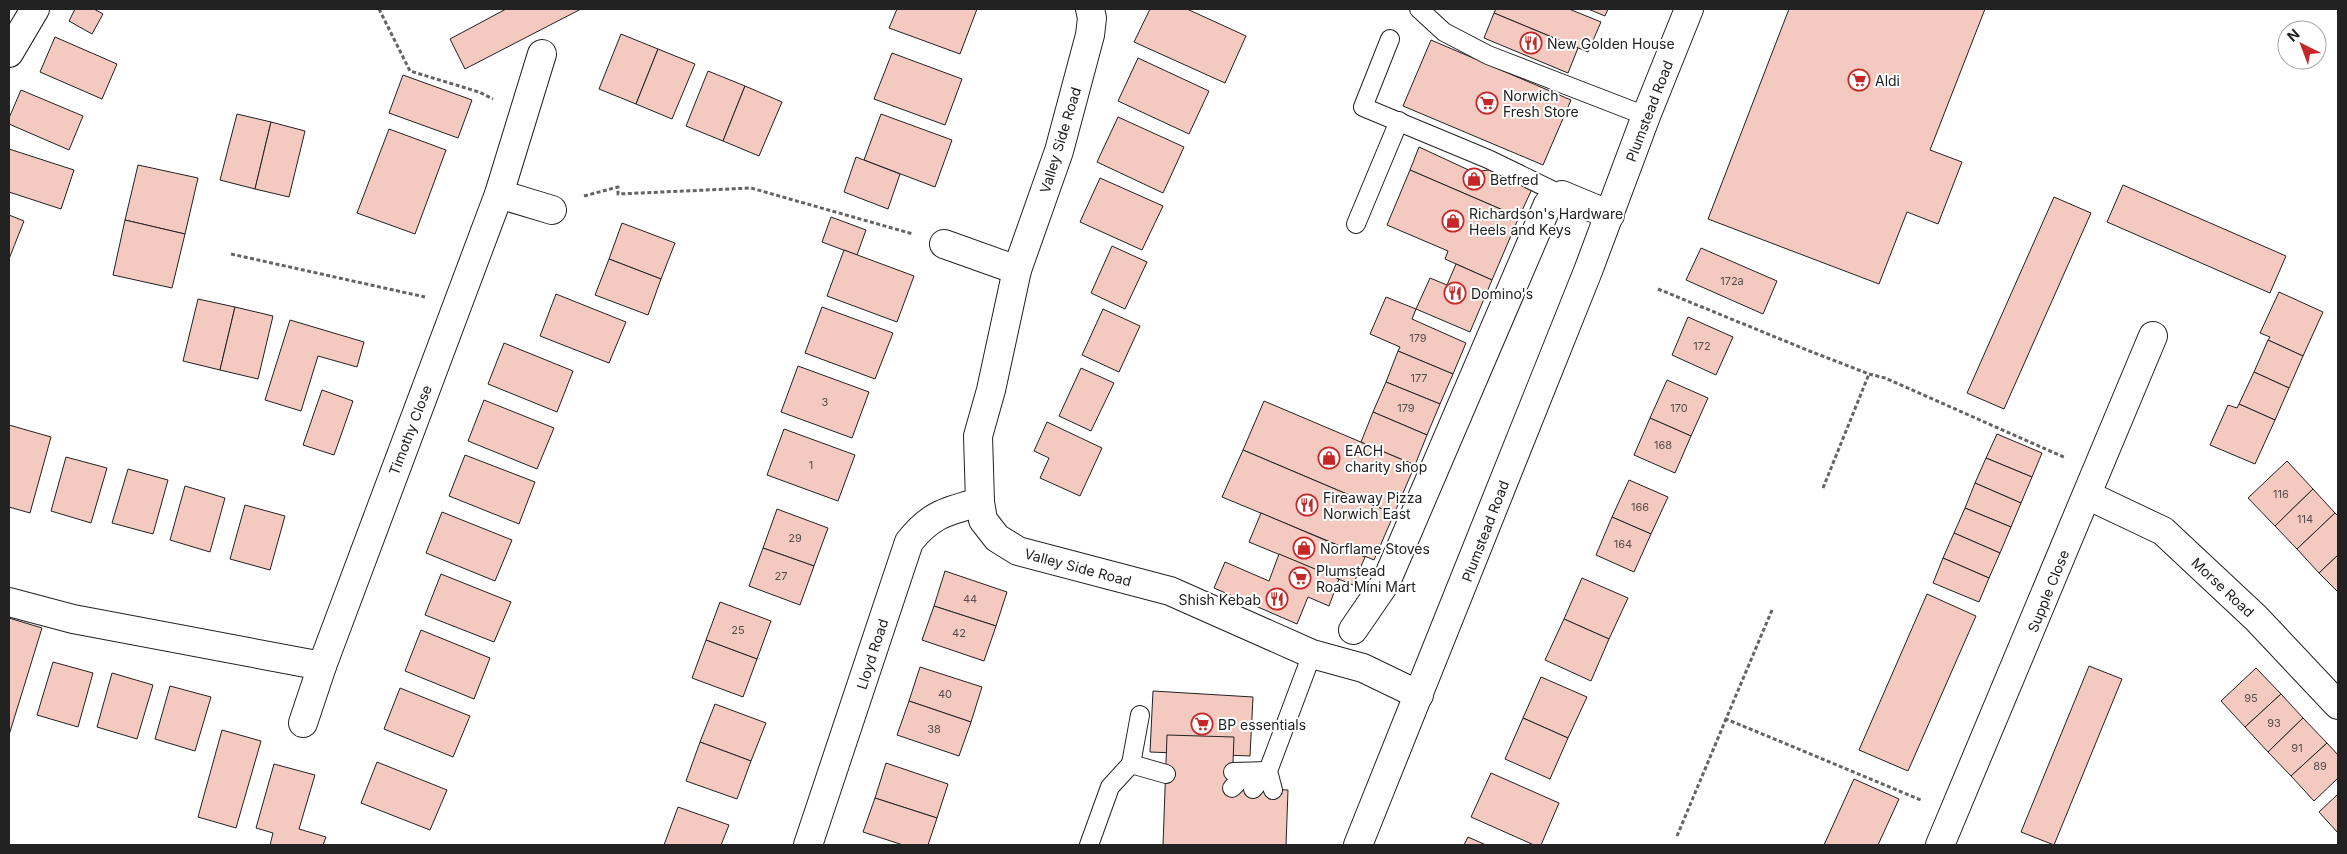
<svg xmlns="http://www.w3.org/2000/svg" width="2347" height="854" viewBox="0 0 2347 854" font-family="Inter,sans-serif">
  <rect width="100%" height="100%" fill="#fff"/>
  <g fill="#f3c9c0" stroke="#222">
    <path d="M75,9H94L103,14L92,34L69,21Z"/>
    <path d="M506,9H581L465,69L450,39Z"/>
    <path d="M897,9H977L960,54L889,28Z"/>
    <path d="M1150,9H1187L1246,36L1225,83L1134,42Z"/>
    <path d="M1496,9H1569L1601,22L1588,52L1494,13Z"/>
    <path d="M1588,9H1608L1605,16Z"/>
    <path d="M1789,9H1985L1930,150L1962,162L1938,224L1907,212L1879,284L1708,219Z"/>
    <path d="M1494,13L1578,48L1568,73L1484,38Z"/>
    <path d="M621,34L658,49L636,104L599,89Z"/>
    <path d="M55,37L117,64L102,99L40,72Z"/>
    <path d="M1431,40L1571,100L1543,165L1403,106Z"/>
    <path d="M658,49L695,64L672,119L636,104Z"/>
    <path d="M892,53L962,79L945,125L874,99Z"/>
    <path d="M1138,58L1209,91L1189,134L1118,101Z"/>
    <path d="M708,71L745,86L723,141L686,126Z"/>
    <path d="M403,75L472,100L458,138L389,113Z"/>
    <path d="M745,86L782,102L759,156L723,141Z"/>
    <path d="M21,90L83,116L69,150L9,124V118Z"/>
    <path d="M237,114L271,122L255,189L220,180Z"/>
    <path d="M881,114L952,140L935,187L864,160Z"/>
    <path d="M1118,117L1184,147L1163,193L1097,162Z"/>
    <path d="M271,122L305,131L289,197L255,189Z"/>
    <path d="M389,129L446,150L415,234L357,213Z"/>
    <path d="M1419,147L1473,172L1496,169L1533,187L1519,217L1410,170Z"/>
    <path d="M9,149L74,170L61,209L9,192Z"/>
    <path d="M856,157L900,174L888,209L844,192Z"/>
    <path d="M138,165L198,178L185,234L125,220Z"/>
    <path d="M1410,170L1519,217L1492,280L1445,259L1448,251L1387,225Z"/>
    <path d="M1100,178L1163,206L1142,250L1080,222Z"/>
    <path d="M2123,185L2286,256L2270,293L2107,222Z"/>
    <path d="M2054,197L2091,213L2004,409L1967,393Z"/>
    <path d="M9,215L24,221L9,259Z"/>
    <path d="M831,217L866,230L857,255L822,242Z"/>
    <path d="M125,220L185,234L172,288L113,275Z"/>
    <path d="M622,223L675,243L661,279L609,259Z"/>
    <path d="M1112,246L1147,262L1125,309L1091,293Z"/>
    <path d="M1701,248L1777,281L1763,314L1686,280Z"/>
    <path d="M844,250L914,276L897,322L827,296Z"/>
    <path d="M609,259L661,279L648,315L595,295Z"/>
    <path d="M1456,264L1492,280L1470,332L1416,309L1430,278L1447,285Z"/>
    <path d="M2279,292L2323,312L2303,356L2268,340L2270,337L2260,333Z"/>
    <path d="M556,294L626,322L609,363L540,336Z"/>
    <path d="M1386,297L1416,309L1412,319L1466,343L1453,374L1398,351L1400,347L1370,334Z"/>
    <path d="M198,299L235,307L220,370L183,361Z"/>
    <path d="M235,307L273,316L258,379L220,370Z"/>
    <path d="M822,307L893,333L875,379L805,353Z"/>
    <path d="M1103,309L1140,326L1119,372L1082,355Z"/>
    <path d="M1688,317L1733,337L1716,375L1672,355Z"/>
    <path d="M290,320L364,342L357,367L318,356L301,411L265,400Z"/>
    <path d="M2268,340L2303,356L2289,388L2254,372Z"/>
    <path d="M504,343L573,371L557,412L488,384Z"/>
    <path d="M1398,351L1453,374L1440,404L1386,382Z"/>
    <path d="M798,366L869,392L852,438L781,412Z"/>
    <path d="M1081,368L1114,383L1091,431L1059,416Z"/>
    <path d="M2254,372L2289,388L2275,420L2239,404Z"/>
    <path d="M1667,380L1708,398L1691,436L1650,418Z"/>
    <path d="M1386,382L1440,404L1427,435L1373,412Z"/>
    <path d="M322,390L353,401L334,455L303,445Z"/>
    <path d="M484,400L554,428L537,469L468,441Z"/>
    <path d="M1264,401L1415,465L1394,514L1243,450Z"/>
    <path d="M2239,404L2275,420L2255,464L2210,445L2228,405L2237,408Z"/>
    <path d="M1373,412L1427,435L1415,465L1361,442Z"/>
    <path d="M1650,418L1691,436L1675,473L1634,455Z"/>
    <path d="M1047,422L1102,448L1080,496L1040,478L1049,458L1034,451Z"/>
    <path d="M9,425L51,437L30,513L9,507Z"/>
    <path d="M784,429L855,455L838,501L767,475Z"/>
    <path d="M1997,434L2042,453L2032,477L1986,458Z"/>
    <path d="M1243,450L1394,514L1374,560L1222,497Z"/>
    <path d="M465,455L535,482L519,524L449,496Z"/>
    <path d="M66,457L107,468L91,523L51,511Z"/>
    <path d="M1986,458L2032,477L2021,503L1975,483Z"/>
    <path d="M2287,461L2313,489L2275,526L2248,498Z"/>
    <path d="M128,469L168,480L153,534L112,523Z"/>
    <path d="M1629,480L1668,497L1651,534L1612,517Z"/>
    <path d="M1975,483L2021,503L2011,527L1965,508Z"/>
    <path d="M185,486L225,498L210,552L170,540Z"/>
    <path d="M2313,489L2335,513L2297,549L2275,526Z"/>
    <path d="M245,505L285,516L270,570L230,559Z"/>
    <path d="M1965,508L2011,527L2000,553L1954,533Z"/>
    <path d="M777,509L828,528L814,566L763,548Z"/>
    <path d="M442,512L512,540L495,581L426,553Z"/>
    <path d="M1261,513L1365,557L1353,585L1249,542Z"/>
    <path d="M2335,513L2338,516V555L2319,573L2297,549Z"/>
    <path d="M1612,517L1651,534L1634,572L1596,555Z"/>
    <path d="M1954,533L2000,553L1989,578L1943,558Z"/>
    <path d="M763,548L814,566L800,605L749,586Z"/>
    <path d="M1279,554L1339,579L1329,606L1308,597L1297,624L1214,588L1225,562L1269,581Z"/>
    <path d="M2338,555V592L2319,573Z"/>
    <path d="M1943,558L1989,578L1979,602L1933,583Z"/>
    <path d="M945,571L1007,592L996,626L934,606Z"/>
    <path d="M441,574L511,602L494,642L425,615Z"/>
    <path d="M1582,578L1628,598L1609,639L1564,619Z"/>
    <path d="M1927,594L1976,616L1908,771L1859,750Z"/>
    <path d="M720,602L771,621L757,659L706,640Z"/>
    <path d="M934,606L996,626L984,661L922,640Z"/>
    <path d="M9,618L42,628L9,735Z"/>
    <path d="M1564,619L1609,639L1591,681L1545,660Z"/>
    <path d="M421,630L490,658L474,699L405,671Z"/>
    <path d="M706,640L757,659L743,697L692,678Z"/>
    <path d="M53,662L93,673L78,727L37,715Z"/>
    <path d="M2089,666L2122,679L2054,845L2021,832Z"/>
    <path d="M920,667L982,687L971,722L909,701Z"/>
    <path d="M2256,668L2281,694L2245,727L2221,701Z"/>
    <path d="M112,673L153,685L137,739L97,727Z"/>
    <path d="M1541,677L1587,697L1568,738L1523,718Z"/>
    <path d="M170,686L211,697L195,751L155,739Z"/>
    <path d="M400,688L470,716L453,757L384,729Z"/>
    <path d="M1153,691L1253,697L1250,756L1150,752Z"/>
    <path d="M2281,694L2303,718L2268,752L2245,727Z"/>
    <path d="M909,701L971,722L959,756L897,735Z"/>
    <path d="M715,704L766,723L751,761L700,742Z"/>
    <path d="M1523,718L1568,738L1550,779L1505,759Z"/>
    <path d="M2303,718L2327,743L2291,776L2268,752Z"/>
    <path d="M222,730L261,741L236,828L198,817Z"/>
    <path d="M1167,735L1234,737L1232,788L1288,790L1286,845H1163Z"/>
    <path d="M700,742L751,761L737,799L686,781Z"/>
    <path d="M2327,743L2338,755V778L2314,801L2291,776Z"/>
    <path d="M377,762L447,790L430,830L361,803Z"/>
    <path d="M886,763L948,784L937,818L875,798Z"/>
    <path d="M274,764L315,775L299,829L326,837L323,845H270L273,833L256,828Z"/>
    <path d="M1491,773L1559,803L1541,845H1534L1471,817Z"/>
    <path d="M1854,779L1899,799L1878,845H1824Z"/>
    <path d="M2338,794V833L2319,812Z"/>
    <path d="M875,798L937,818L928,845H903L863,832Z"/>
    <path d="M678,807L729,825L721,845H664Z"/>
    <path d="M1468,837L1486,845H1464Z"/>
  </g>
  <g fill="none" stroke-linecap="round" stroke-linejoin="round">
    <g stroke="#222" stroke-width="20">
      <g id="lane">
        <path d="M1419,9L1444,32L1488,55L1646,116"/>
        <path d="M1390,39L1363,107L1488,159L1562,195"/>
        <path d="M1356,224L1399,121"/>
        <path d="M1140,715L1131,764L1166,774"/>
        <path d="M1233,772L1268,771"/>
        <path d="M1232,788L1248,772"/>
        <path d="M1253,789L1268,771"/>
        <path d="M1273,790L1268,771L1312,654"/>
        <path d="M1089,845L1110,787L1131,764"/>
      </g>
    </g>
    <g stroke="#222" stroke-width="30">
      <g id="street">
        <path d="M1090,9L1092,18L1090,35L1059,151L1017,270L991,390L978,436L980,502L983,520L997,538L1018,551L1170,591L1312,654L1363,668L1419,695"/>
        <path d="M9,53L35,9"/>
        <path d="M499,194L552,210"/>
        <path d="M944,244L1017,270"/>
        <path d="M2087,495L2163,531L2256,618L2338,705"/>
        <path d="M9,602L73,619L322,666L499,194L542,54"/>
        <path d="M1353,630L1386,582L1548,204L1562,195L1610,215"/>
        <path d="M303,723L322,666"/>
        <path d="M808,845L909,542C931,514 947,511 980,502"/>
        <path d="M1940,845L2153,336"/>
      </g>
    </g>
    <g stroke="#222" stroke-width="30">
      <path id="secondary" d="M1358,845L1588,271L1646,116L1689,9"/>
    </g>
    <g stroke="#646464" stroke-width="3" stroke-dasharray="4 2.5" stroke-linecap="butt">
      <path d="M379,9L410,71L479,92L493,99"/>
      <path d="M584,196L618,187V194L751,188L913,234"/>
      <path d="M231,254L425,297"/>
      <path d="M1658,289L1807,350L1869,374L1885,378L2066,458"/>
      <path d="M1823,488L1869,374"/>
      <path d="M1772,610L1726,719L1921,800"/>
      <path d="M1677,836L1726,719"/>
    </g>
    <use href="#lane" stroke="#fff" stroke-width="18"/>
    <use href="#street" stroke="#fff" stroke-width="28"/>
    <use href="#secondary" stroke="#fff" stroke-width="28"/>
  </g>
  <defs>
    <g id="restaurant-ring" transform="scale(1.125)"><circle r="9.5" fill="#fff" stroke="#c62828" stroke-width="1.5"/><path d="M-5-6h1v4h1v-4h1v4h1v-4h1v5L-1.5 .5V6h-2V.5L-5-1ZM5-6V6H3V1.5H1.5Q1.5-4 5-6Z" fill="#c62828"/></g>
    <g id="supermarket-ring" transform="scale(1.125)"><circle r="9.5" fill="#fff" stroke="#c62828" stroke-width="1.5"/><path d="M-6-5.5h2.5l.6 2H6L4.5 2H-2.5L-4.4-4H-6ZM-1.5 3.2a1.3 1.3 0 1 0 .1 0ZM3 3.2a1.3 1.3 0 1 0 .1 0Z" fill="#c62828"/></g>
    <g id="shop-ring" transform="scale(1.125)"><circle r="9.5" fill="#fff" stroke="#c62828" stroke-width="1.5"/><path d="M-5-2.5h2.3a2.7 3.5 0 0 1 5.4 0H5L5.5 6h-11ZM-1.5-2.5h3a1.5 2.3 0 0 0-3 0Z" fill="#c62828"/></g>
  </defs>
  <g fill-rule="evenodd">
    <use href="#restaurant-ring" x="1531" y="43"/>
    <use href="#supermarket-ring" x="1859" y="80"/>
    <use href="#supermarket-ring" x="1487" y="103"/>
    <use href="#shop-ring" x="1474" y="179"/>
    <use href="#shop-ring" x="1453" y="221"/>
    <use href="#restaurant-ring" x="1455" y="293"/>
    <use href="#shop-ring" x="1329" y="458"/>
    <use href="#restaurant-ring" x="1307" y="505"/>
    <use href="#shop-ring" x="1304" y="548"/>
    <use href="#supermarket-ring" x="1300" y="578"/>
    <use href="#restaurant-ring" x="1277" y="599"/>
    <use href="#supermarket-ring" x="1202" y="724"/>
  </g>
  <g text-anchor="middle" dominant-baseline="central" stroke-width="4" stroke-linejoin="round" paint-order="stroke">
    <g font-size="11" fill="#564c4a">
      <text x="1732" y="281">172a</text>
      <text x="1418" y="338">179</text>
      <text x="1702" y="346">172</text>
      <text x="1419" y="378">177</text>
      <text x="825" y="402">3</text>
      <text x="1406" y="408">179</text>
      <text x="1679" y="408">170</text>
      <text x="1663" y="445">168</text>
      <text x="811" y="465">1</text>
      <text x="2281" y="494">116</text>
      <text x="1640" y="507">166</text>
      <text x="2305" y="519">114</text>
      <text x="795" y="538">29</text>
      <text x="1623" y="544">164</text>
      <text x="781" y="576">27</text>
      <text x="970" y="599">44</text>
      <text x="738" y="630">25</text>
      <text x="959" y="633">42</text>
      <text x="945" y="694">40</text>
      <text x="2251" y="698">95</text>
      <text x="2274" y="723">93</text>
      <text x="934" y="729">38</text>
      <text x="2297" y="748">91</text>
      <text x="2320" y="766">89</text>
    </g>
    <g font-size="14" fill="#222" stroke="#fff" text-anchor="start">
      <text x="1547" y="43">New Golden House</text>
      <text x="1875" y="80">Aldi</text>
      <text x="1503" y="95">Norwich<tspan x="1503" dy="16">Fresh Store</tspan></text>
      <text x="1490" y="179">Betfred</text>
      <text x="1469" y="213">Richardson's Hardware<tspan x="1469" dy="16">Heels and Keys</tspan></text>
      <text x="1471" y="293">Domino's</text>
      <text x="1345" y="450">EACH<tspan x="1345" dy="16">charity shop</tspan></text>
      <text x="1323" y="497">Fireaway Pizza<tspan x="1323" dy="16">Norwich East</tspan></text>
      <text x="1320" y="548">Norflame Stoves</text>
      <text x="1316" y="570">Plumstead<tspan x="1316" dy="16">Road Mini Mart</tspan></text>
      <text x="1261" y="599" text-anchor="end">Shish Kebab</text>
      <text x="1218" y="724">BP essentials</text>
    </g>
    <g font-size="14" fill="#222" stroke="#fff">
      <text transform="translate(1649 111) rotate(-69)">Plumstead Road</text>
      <text transform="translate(1060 140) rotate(-73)">Valley Side Road</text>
      <text transform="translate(410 430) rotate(-69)">Timothy Close</text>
      <text transform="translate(1485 531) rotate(-69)">Plumstead Road</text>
      <text transform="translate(1078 567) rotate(15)">Valley Side Road</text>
      <text transform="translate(2223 587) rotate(43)">Morse Road</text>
      <text transform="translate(2048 591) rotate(-68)">Supple Close</text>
      <text transform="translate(872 654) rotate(-72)">Lloyd Road</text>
    </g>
  </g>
  <rect width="2347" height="854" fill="none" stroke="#222222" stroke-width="20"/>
  <g transform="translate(2302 45) rotate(318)"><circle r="24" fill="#ffffff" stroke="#a7a7a7"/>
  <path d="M0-4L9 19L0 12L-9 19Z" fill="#c62828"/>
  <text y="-8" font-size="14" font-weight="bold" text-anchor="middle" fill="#222222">N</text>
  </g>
</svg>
